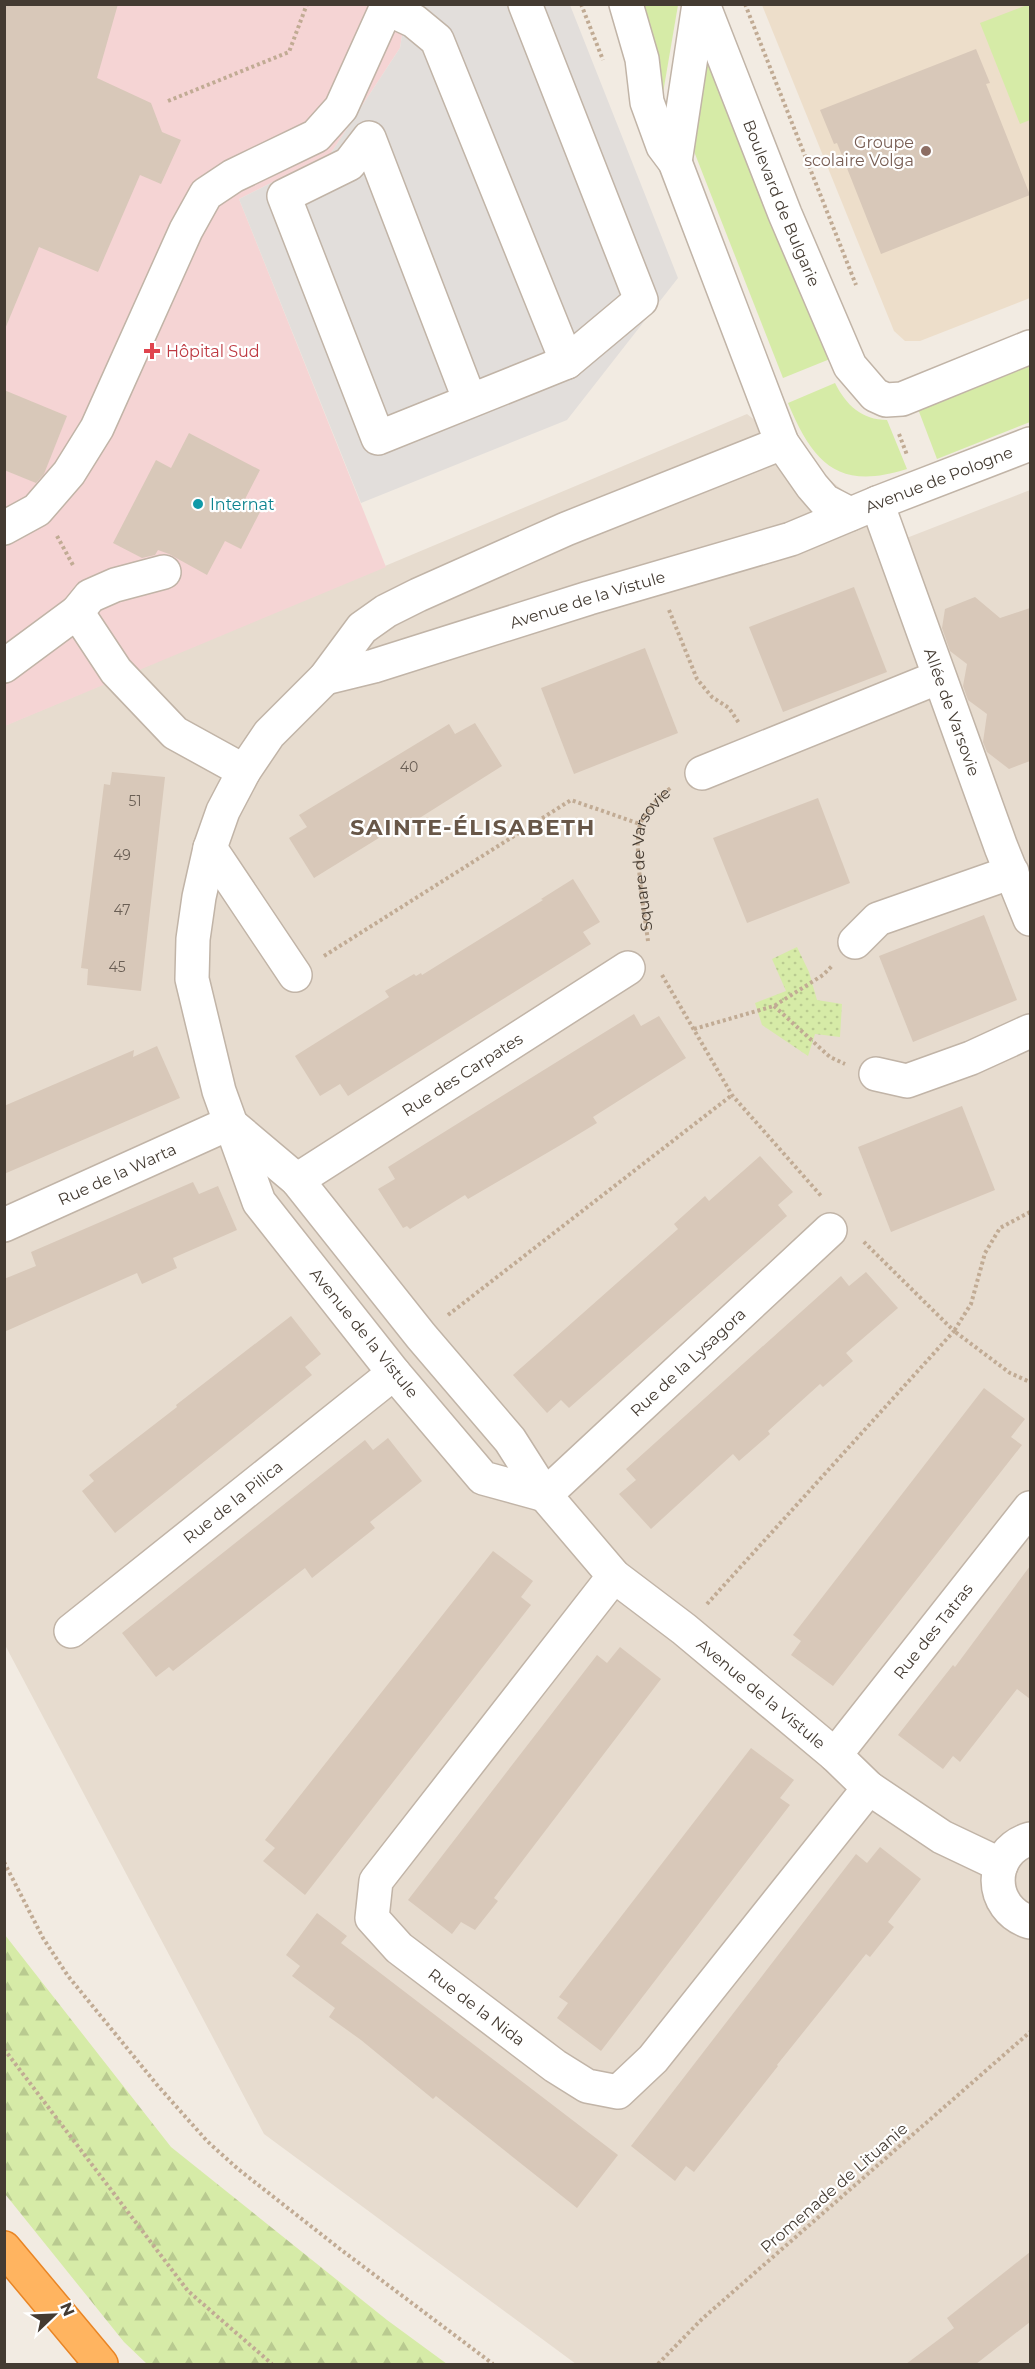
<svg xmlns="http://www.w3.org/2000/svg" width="1035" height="2369" viewBox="0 0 1035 2369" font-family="Montserrat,sans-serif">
  <defs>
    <pattern id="forest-firs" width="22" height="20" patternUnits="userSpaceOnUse" patternTransform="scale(1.5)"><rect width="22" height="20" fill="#d6eba7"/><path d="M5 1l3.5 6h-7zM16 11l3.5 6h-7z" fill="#b9ca90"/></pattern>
    <pattern id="park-dots" width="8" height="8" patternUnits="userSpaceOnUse" patternTransform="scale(1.5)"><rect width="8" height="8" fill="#d6eba7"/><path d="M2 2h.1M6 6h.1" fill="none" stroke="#b9ca90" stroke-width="1.8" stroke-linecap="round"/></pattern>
  </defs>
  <rect width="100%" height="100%" fill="#f2ebe2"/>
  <path fill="#e7dccf" d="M747,414L904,539L1030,490V2364H576L264,2134L5,1645L4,726Z"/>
  <path fill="#eddeca" d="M762,5H1030V298L920,341H905L894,331Z"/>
  <path fill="#f5d4d4" d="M5,5H407L400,48L331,153L239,199L386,567L5,726Z"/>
  <g fill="#d6eba7">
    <path d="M637,5H678L663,93L657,77Z"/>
    <path d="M1027,5H1030V120L1020,124L980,23Z"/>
    <path d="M708,50L830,359L783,378L686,131Z"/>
    <path d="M1030,365V422L937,459L918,409Z"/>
    <path d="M835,383C846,405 862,420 887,420L907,469C838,491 813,463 788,403Z"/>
  </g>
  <path fill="url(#forest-firs)" d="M5,1935L171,2147L387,2320L447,2364H147L124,2342L5,2194Z"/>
  <path fill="url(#park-dots)" d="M797,947L809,972L817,1000L842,1004L840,1037L815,1034L808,1056L762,1025L755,1003L786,991L772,959Z"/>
  <path fill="#e2dedb" d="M407,5H570L678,278L567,420L361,503L239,199L331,153L400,48Z"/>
  <g fill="#d8c8b9">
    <path d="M4,4H118L97,78L151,103L162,132L181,140L161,184L140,175L98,272L39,247L5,329Z"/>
    <path d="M976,49L990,83L986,84L1030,195L881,254L837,143L834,144L820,110Z"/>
    <path d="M4,390L67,416L44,474L36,483L4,470Z"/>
    <path d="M189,433L260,470L243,503L260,512L241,549L225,541L207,575L169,554L158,550L155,555L142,558L113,543L156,460L171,468Z"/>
    <path d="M854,587L887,672L783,712L749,627Z"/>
    <path d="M975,597L1000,618L1030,608V761L1009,769L987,752L983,742L987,714L968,700L963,686L967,664L950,651L942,628L945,609Z"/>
    <path d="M645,648L678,733L574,774L541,688Z"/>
    <path d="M475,723L502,766L410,824L408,820L314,878L289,838L307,827L299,815L449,724L455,734Z"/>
    <path d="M112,772L165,777L141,991L87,985L88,969L81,968L104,784L110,785Z"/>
    <path d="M818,798L850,883L747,923L713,838Z"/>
    <path d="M573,879L600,922L583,932L591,944L348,1096L340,1084L320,1096L295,1056L389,997L385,991L414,974L416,976L421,973L422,975L543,900L541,899Z"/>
    <path d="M984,915L1017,1000L913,1042L879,956Z"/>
    <path d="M634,1014L641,1026L659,1016L686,1058L593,1117L597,1123L564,1143L468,1199L465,1195L410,1229L407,1226L403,1228L378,1189L395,1179L388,1167Z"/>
    <path d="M157,1046L180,1098L4,1174V1106L134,1050L133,1057Z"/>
    <path d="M962,1106L995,1190L891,1232L858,1147Z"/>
    <path d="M760,1156L793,1192L778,1205L787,1216L569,1408L561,1400L547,1413L513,1375L678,1229L674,1224L705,1196L709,1201Z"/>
    <path d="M193,1182L199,1194L218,1186L237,1230L173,1258L177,1268L142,1284L137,1273L4,1332V1279L36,1266L31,1252Z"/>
    <path d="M866,1272L898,1308L846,1353L853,1361L823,1387L820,1384L768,1431L770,1434L739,1461L733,1454L651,1529L619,1494L636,1480L626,1469L841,1276L849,1286Z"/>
    <path d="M291,1316L321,1354L305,1367L312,1375L115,1533L82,1491L94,1481L89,1475L177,1407L176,1405Z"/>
    <path d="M984,1388L1025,1419L1011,1437L1022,1445L833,1686L791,1655L801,1641L793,1635Z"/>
    <path d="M388,1438L422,1481L370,1522L375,1528L312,1578L305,1568L173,1671L169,1667L156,1677L122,1633L365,1440L373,1450Z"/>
    <path d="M493,1551L533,1581L521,1597L531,1605L305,1895L263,1861L275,1848L265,1840Z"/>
    <path d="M1030,1566V1699L1017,1689L960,1762L953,1756L943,1769L898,1735L953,1665L955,1667Z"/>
    <path d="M620,1647L661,1679L494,1898L498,1901L475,1930L461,1922L452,1934L408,1900L597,1655L607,1663Z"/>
    <path d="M751,1748L794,1780L780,1798L790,1805L601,2051L557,2018L568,2003L559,1997Z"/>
    <path d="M880,1847L921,1879L888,1922L894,1927L870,1957L866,1954L777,2065L778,2066L694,2172L686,2166L675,2181L631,2146L856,1854L867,1863Z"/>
    <path d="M317,1913L347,1936L341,1943L618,2155L577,2208L436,2096L433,2099L361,2040L329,2017L335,2008L292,1976L300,1966L286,1955Z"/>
    <path d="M1030,2252V2322L976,2364H906L954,2328L947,2318Z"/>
  </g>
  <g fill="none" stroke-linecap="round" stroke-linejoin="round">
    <g stroke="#c1b4a7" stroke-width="36">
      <g id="minor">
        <path d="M626,4L642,59L647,102L663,146L675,162L782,443L812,486L825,501L850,514"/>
        <path id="s2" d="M703,4L785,214L850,366L875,395L886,400L902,399L1030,347"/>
        <path d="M386,8L414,21L437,40L567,362L641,300L525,4"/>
        <path d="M675,162L699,4"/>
        <path d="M470,401L369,138L349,164L284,196L378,438L567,362"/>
        <path id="s3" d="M877,503L1001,847L1030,919"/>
        <path d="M4,528L37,510L69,473L97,428L186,230L206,194L233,176L316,136L341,108L388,4"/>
        <path d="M77,612L90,596L115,585L164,572"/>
        <path d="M4,666L77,612L116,671L175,733L244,771"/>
        <path id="s4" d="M325,678L374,666L589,598L791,539L877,503L1030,444"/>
        <path d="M702,773L939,677"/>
        <path d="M210,848L295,975"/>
        <path d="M855,942L878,919L1012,872"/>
        <path d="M876,1074L907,1081L971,1058L1030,1031"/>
        <path id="s5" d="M233,1126L297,1180L421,1336L510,1440L545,1495L614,1576L684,1629L835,1755L869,1788L942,1837L1001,1865"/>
        <path id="s6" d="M297,1180L628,968"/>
        <path id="s7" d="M4,1225L230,1123"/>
        <path d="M545,1495L483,1478L394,1373L259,1202L219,1091L192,979L193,939L199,897L210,848L223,811L244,771L269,734L325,678L362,628L386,611L418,595L566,529L782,443"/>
        <path id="s8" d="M545,1495L830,1230"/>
        <path id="s9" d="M614,1576L376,1881L372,1918L399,1948L555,2066L587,2086L618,2092L653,2059L869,1788"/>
        <path id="s10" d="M71,1631L394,1373"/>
        <path id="s11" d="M835,1755L1030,1508"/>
        <path d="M1030,1839C987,1852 988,1909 1030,1922"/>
      </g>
    </g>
    <g stroke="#e98525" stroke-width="36">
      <path id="highway" d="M4,2248L101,2364"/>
    </g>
    <g stroke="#c1ab94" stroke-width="4" stroke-dasharray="3 3" stroke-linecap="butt">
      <path d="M581,4L603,60"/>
      <path d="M745,4L856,285"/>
      <path d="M168,101L289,52L307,4"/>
      <path d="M899,434L907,455"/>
      <path d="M57,536L74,567"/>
      <path d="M669,610L697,679L712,697L729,708L739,723"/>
      <path id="s1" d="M648,941C645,917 632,841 641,822C648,808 659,796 672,787"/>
      <path d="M324,956L571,800L640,824"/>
      <path d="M662,975L732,1095L822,1197"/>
      <path d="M774,1006L830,1057L845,1064"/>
      <path d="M694,1029L774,1006L823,975L833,965"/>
      <path d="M1030,1212L1000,1228L985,1253L971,1304L954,1331L1010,1373L1030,1382"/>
      <path d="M448,1315L732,1095"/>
      <path d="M707,1604L954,1331L863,1241"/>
      <path d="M4,1862L43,1938L68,1976L158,2086L207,2141L238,2169L340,2249L493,2364"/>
      <path d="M4,2049L188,2291L272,2364"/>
      <path d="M658,2364L702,2319L1030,2032"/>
    </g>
    <use href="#minor" stroke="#fff" stroke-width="33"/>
    <use href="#highway" stroke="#ffb460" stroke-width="33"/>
  </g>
  <circle fill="#8d6e63" stroke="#fff" stroke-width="2" cx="926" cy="151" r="6"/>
  <path fill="#e0444e" stroke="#fff" stroke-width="2" d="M149 342h6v6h6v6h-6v6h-6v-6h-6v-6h6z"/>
  <circle fill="#0f9aa8" stroke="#fff" stroke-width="2" cx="198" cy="504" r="6"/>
  <g text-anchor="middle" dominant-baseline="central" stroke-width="4.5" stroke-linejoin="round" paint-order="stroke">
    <g font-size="14" fill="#695e54">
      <text x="409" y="767">40</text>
      <text x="135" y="801">51</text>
      <text x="122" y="855">49</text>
      <text x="122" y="910">47</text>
      <text x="117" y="967">45</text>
    </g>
    <g font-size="16" fill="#785e54" stroke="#fff" text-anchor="end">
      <text x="914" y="142">Groupe<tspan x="914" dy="18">scolaire Volga</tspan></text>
    </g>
    <g font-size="16" fill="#443b32" stroke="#fff">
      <text stroke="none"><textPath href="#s2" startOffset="214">Boulevard de Bulgarie</textPath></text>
      <text stroke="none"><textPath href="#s4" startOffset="646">Avenue de Pologne</textPath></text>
      <text stroke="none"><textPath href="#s4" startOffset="274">Avenue de la Vistule</textPath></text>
      <text stroke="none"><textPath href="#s3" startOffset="222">Allée de Varsovie</textPath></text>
      <text stroke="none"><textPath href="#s1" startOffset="86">Square de Varsovie</textPath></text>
      <text stroke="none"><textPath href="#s6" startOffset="196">Rue des Carpates</textPath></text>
      <text stroke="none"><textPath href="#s7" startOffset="124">Rue de la Warta</textPath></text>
      <text transform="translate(364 1333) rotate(51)">Avenue de la Vistule</text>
      <text stroke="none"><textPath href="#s8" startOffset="195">Rue de la Lysagora</textPath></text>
      <text stroke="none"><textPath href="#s10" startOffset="207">Rue de la Pilica</textPath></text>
      <text stroke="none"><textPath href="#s11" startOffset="158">Rue des Tatras</textPath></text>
      <text stroke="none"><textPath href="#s5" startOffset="780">Avenue de la Vistule</textPath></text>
      <text stroke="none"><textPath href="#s9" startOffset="562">Rue de la Nida</textPath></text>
      <text transform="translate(834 2188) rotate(-41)">Promenade de Lituanie</text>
    </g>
    <g font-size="16" fill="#be3a42" stroke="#fff" text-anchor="start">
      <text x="166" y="351">Hôpital Sud</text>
    </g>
    <g font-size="16" fill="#0d838f" stroke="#fff" text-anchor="start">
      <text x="210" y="504">Internat</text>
    </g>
    <g font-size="22" font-weight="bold" letter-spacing="1.5" fill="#685748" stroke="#fff">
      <text x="473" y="827">SAINTE-ÉLISABETH</text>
    </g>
  </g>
  <rect width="1035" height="2369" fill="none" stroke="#443b32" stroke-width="12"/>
  <g transform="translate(54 2315) rotate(67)" stroke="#ffffff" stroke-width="4.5" paint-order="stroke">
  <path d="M0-4.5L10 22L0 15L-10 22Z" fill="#443b32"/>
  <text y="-9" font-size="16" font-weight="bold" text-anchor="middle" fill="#443b32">N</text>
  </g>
</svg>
